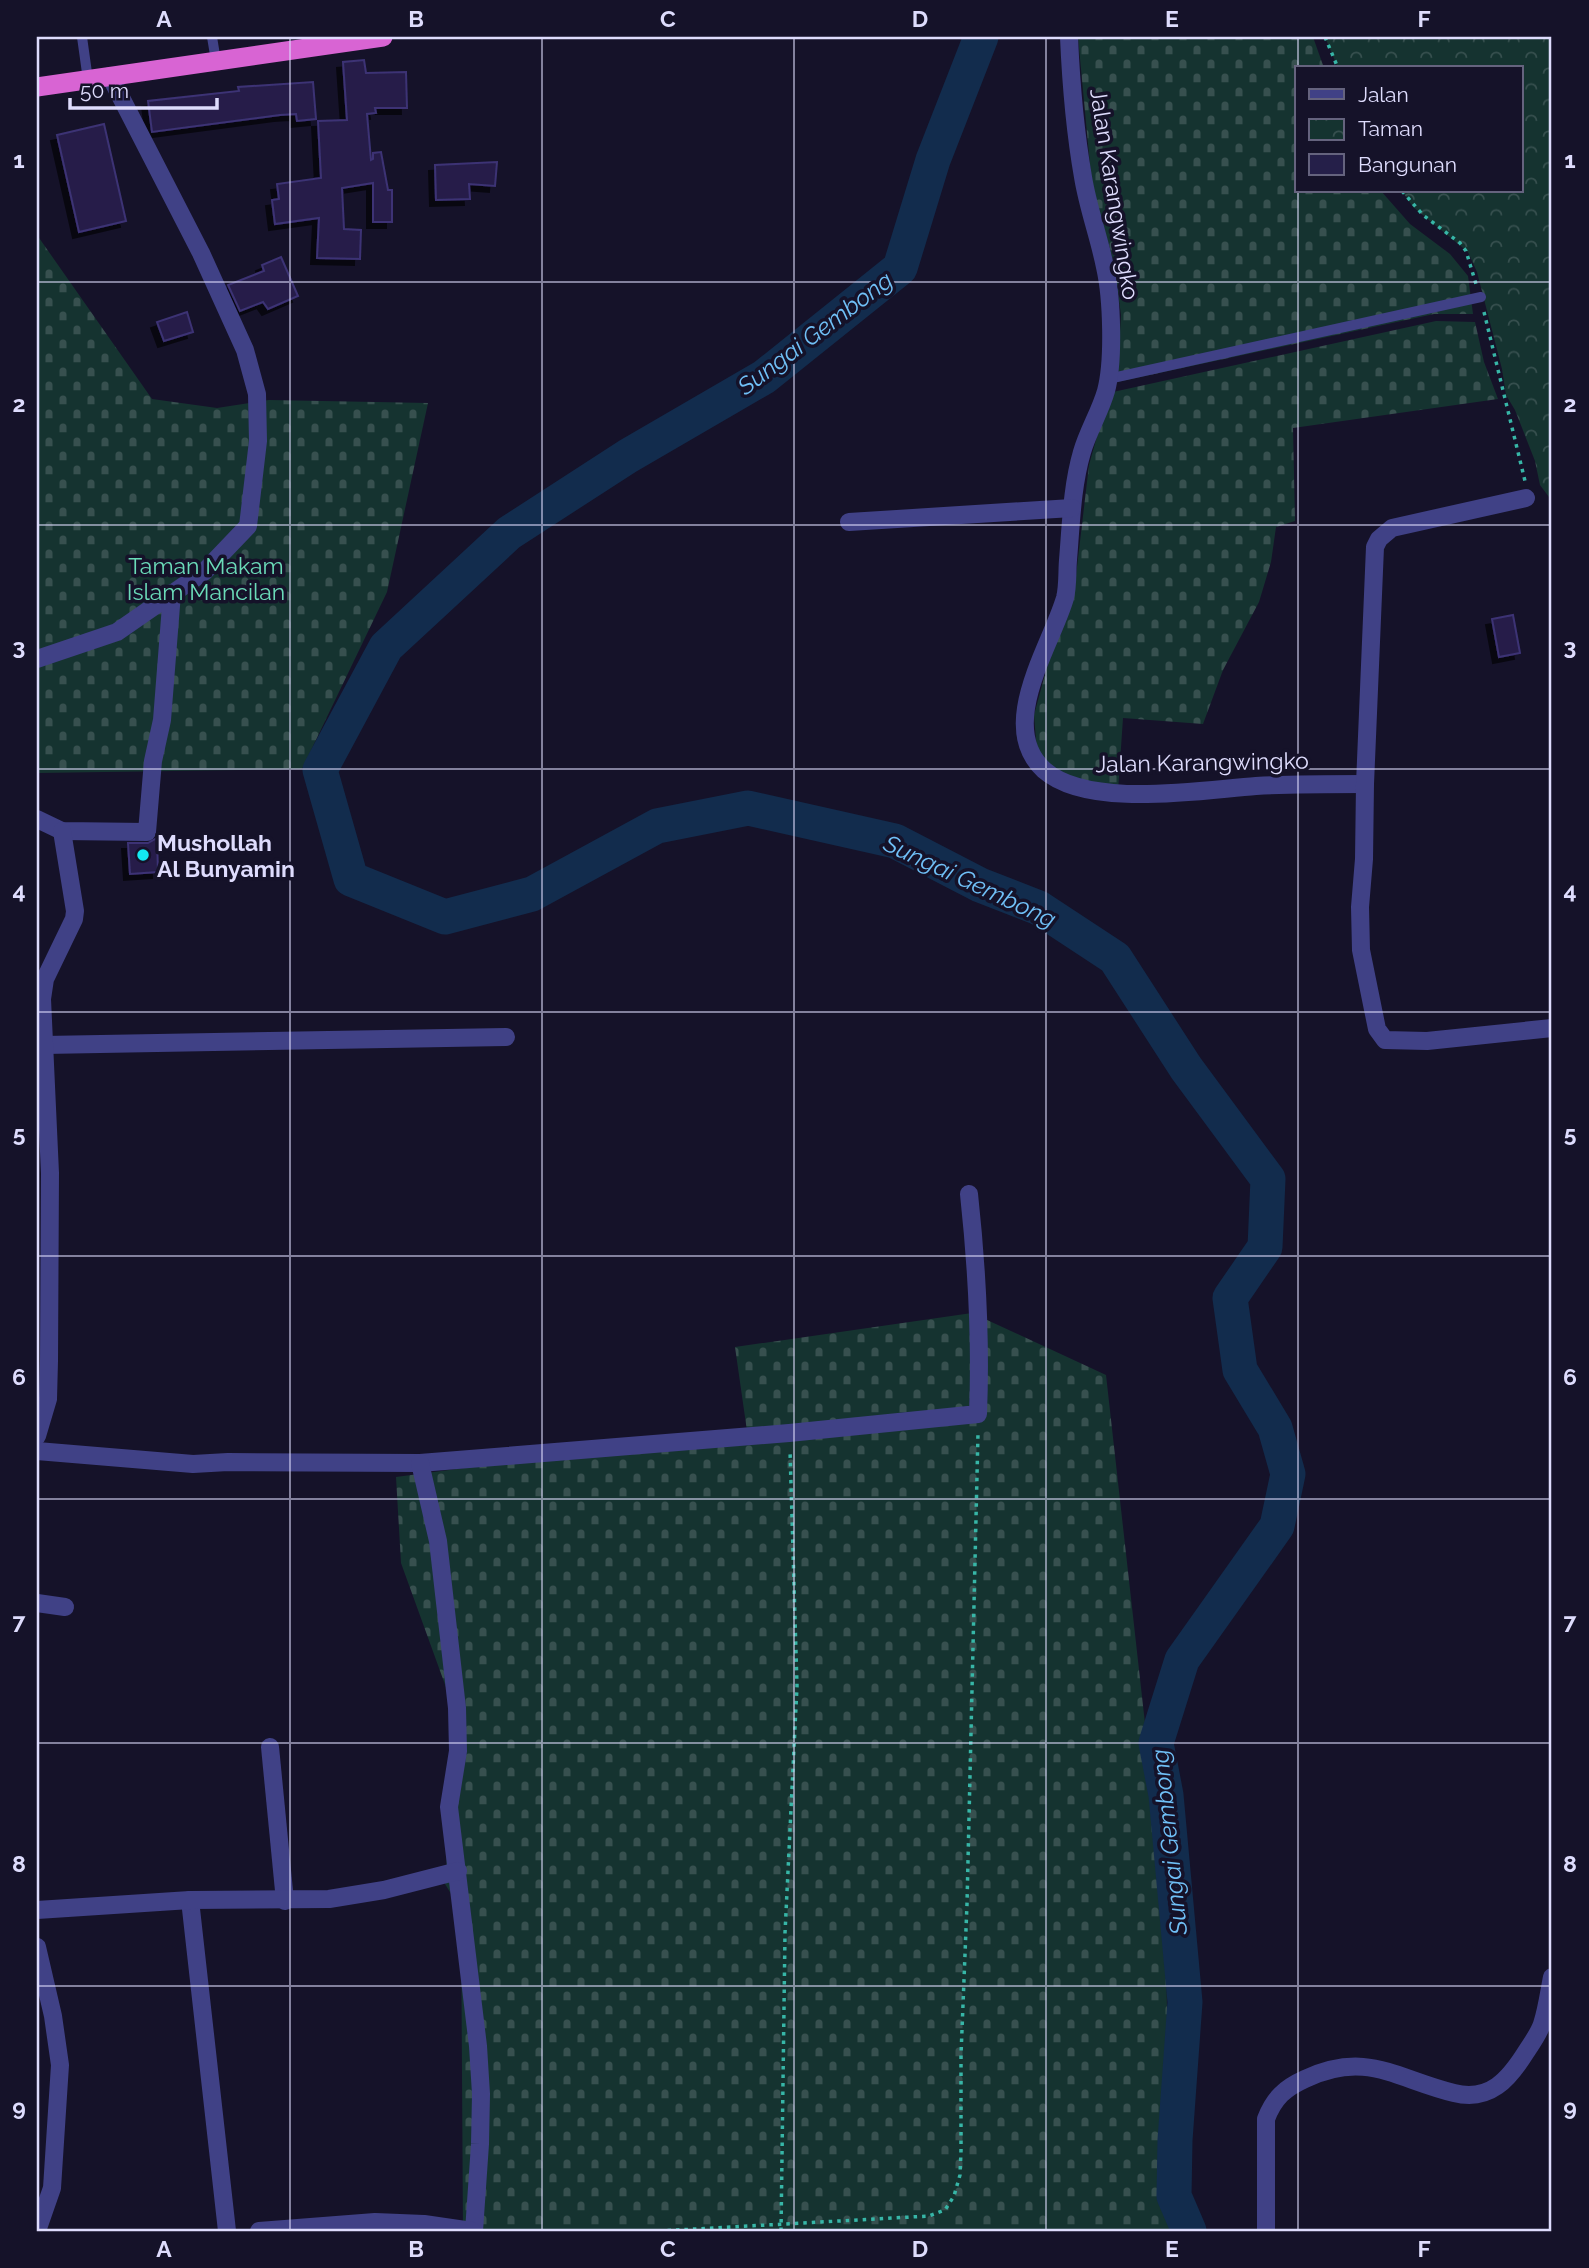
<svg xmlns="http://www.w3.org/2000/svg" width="1589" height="2268" viewBox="0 0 1589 2268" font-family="Raleway,sans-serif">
  <defs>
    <pattern id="cemetery-stones" width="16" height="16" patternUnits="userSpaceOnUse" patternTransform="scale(1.75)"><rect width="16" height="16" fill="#153330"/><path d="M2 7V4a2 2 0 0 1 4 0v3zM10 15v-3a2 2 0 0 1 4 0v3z" fill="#37504f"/></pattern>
    <pattern id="park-crowns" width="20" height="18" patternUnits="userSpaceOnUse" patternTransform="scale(1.75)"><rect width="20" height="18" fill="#153330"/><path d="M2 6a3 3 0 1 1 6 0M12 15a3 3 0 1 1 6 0" fill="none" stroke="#37504f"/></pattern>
    <filter id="shadow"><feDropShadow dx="-6" dy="6" stdDeviation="0" flood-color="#0009"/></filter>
  </defs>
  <rect width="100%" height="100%" fill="#151229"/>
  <g fill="url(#cemetery-stones)">
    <path d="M1078,37H1313L1324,68H1297V191H1381L1410,224L1450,254L1468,276L1473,314H1434L1117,382L1121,315L1114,263L1092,186Z"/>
    <path d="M37,235L152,399L217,408L269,400L428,403L387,592L302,769L37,773Z"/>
    <path d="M1436,321L1475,322L1484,362L1498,399L1293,428L1295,521L1276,527L1271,562L1259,602L1223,670L1203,724L1123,718L1118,791L1067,780L1037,752L1034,715L1050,656L1073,601L1089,465L1101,422L1113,392Z"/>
    <path d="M972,1313L1106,1375L1165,1902L1171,2231H463L461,1910L445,1884L456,1715L401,1563L396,1477L747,1431L735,1347Z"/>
  </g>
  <path fill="url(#park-crowns)" d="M1325,37H1552V501L1540,485L1535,461L1515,410L1506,395L1502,369L1477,272L1468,252L1413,207L1402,191H1521V68H1338Z"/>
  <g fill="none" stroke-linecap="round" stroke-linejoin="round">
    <path stroke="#122c4d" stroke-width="35" d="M981,37L933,160L900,268L764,377L628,456L509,533L386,647L320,770L351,879L445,917L532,894L657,826L748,808L895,841L980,885L1039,908L1115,958L1186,1068L1268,1179L1265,1247L1230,1298L1240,1370L1275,1428L1288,1474L1277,1526L1182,1660L1156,1743L1166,1795L1185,2002L1175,2140L1174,2196L1189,2231"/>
  </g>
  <g fill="#251f49" stroke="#3c3374" stroke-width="2" filter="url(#shadow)">
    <path d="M364,60L366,73L406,72L407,108H375L376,113L367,114L371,160L373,159V153L381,152L388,190H392V222H373V183L342,188L344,229L361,230L360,259L317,258L319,218L275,224L272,200L279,199L277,184L321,178L318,121L347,120L343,62Z"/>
    <path d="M313,82L316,119L297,121L296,114L280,115L152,132L148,101L239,91L238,87Z"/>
    <path d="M104,124L126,221L79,232L57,135Z"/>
    <path d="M497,162L495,186L469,184L470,199L436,200L435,165Z"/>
    <path d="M281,257L298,296L268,309L263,302L240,311L228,285L264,271L262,265Z"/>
    <path d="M187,312L193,332L164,341L157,322Z"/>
    <path d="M1513,615L1520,653L1499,657L1492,619Z"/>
    <path d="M157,838L158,872L130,874L128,843H148Z"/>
  </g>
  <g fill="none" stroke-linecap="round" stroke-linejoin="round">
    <g stroke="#37b6a7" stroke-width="3.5" stroke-dasharray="3.5 5" stroke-linecap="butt">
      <path d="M1325,37L1338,68"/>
      <path d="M1402,191L1423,215L1460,243L1466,251L1476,284"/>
      <path d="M1484,312L1525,481"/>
      <path d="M659,2231L929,2216L945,2210L954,2196L960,2175L961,2151V2055L967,1904L978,1433"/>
      <path d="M781,2231L785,1933L797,1686L790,1450"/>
    </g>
    <g stroke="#404186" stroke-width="10">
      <path d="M82,37L88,80"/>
      <path d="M212,37L216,61"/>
      <path d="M1108,379L1481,297"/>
    </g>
    <g stroke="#404186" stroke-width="18">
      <path d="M1069,37C1071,83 1075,131 1083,177C1088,208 1099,237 1105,267C1112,298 1114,361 1106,391C1100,412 1088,431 1082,452C1072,486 1071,524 1068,560C1067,572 1068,586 1065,598C1051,646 996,726 1044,770C1088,809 1200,790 1256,786C1292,784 1329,784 1365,784"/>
      <path d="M1526,498L1392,528L1379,539L1375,547L1365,784L1364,859L1360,907L1361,950L1377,1029L1385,1040L1427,1041L1552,1028"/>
      <path d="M849,522L1072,508"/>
      <path d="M37,659L117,632L205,571L248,526L258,441L257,394L245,350L201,253L110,76"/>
      <path d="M37,819L62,831L147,832L153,761L162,720L172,593"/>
      <path d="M44,1045L506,1037"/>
      <path d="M37,1436L48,1399L49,1361L50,1173L42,999L45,979L74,919L75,911L62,831"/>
      <path d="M37,1451L193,1464L228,1462L420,1463L789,1433L978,1414C981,1340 977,1268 969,1194"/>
      <path d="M420,1463L438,1541L457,1708L458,1751L449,1807L478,2046L481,2094L480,2144L474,2231"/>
      <path d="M37,1603L65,1607"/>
      <path d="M270,1747L285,1901"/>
      <path d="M190,1900L227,2231"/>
      <path d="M37,1910L190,1900L329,1899L384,1890L458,1871"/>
      <path d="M37,1947L53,2016L60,2065L52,2188L37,2231"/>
      <path d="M259,2231L375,2222L424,2224L472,2231"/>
      <path d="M1266,2231V2119C1274,2098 1285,2088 1305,2079C1367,2050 1396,2079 1454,2093C1490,2102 1509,2079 1526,2052C1532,2043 1539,2033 1542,2024C1547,2009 1549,1992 1552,1977"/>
    </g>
    <path stroke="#d864d3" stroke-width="19" d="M37,87L383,37"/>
  </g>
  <path fill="none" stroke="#dedcfd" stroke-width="2" stroke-opacity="0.55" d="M290,37V2231M542,37V2231M794,37V2231M1046,37V2231M1298,37V68M1298,191V2231M37,282H1552M37,525H1552M37,769H1552M37,1012H1552M37,1256H1552M37,1499H1552M37,1743H1552M37,1986H1552"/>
  <circle fill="#13e8f2" stroke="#151229" stroke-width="2.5" cx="143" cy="855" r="7"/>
  <g text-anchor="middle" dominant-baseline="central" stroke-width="7" stroke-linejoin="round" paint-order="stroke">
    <g font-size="23" fill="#dedcfd" stroke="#151229">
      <text transform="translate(1115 194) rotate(81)">Jalan Karangwingko</text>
      <text transform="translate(1202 762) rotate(-1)">Jalan Karangwingko</text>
    </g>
    <g font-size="23" fill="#6bdbb9" stroke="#151229">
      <text x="206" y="565">Taman Makam<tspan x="206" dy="26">Islam Mancilan</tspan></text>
    </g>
    <g font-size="23" font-weight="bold" fill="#dedcfd" stroke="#151229" text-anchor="start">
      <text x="157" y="842">Mushollah<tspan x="157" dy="26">Al Bunyamin</tspan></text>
    </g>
    <g font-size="24" font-style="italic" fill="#70c0f7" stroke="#151229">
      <text transform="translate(815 333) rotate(-37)">Sungai Gembong</text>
      <text transform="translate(970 881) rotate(25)">Sungai Gembong</text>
      <text transform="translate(1169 1842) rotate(-96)">Sungai Gembong</text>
    </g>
  </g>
  <rect width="1589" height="2268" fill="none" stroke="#151229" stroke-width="77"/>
  <rect x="1295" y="66" width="228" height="126" fill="#151229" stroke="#65637e" stroke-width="2"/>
  <rect x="1309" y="89" width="35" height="10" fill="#404186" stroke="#65637e" stroke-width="2"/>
  <text x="1358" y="102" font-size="21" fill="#dedcfd">Jalan</text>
  <rect x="1309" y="119" width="35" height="21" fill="url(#park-crowns)" stroke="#65637e" stroke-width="2"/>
  <text x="1358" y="136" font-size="21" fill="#dedcfd">Taman</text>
  <rect x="1309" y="154" width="35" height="21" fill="#251f49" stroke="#65637e" stroke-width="2"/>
  <text x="1358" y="172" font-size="21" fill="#dedcfd">Bangunan</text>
  <path d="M70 98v10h147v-10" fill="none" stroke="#dedcfd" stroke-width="3.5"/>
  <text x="80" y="98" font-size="21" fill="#dedcfd" stroke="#151229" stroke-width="5" paint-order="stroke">50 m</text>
  <rect x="38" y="38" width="1512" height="2192" fill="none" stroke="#dedcfd" stroke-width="2.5"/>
  <g font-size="23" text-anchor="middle" font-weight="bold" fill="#dedcfd">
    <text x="164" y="27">A</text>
    <text x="416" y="27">B</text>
    <text x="668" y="27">C</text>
    <text x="920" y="27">D</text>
    <text x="1172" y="27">E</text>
    <text x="1424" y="27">F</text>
    <text x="19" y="168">1</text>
    <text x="1570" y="168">1</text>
    <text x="19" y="412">2</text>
    <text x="1570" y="412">2</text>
    <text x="19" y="655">3</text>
    <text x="1570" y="655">3</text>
    <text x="19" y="899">4</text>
    <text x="1570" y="899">4</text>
    <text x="19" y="1142">5</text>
    <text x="1570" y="1142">5</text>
    <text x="19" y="1385">6</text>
    <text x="1570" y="1385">6</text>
    <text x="19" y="1629">7</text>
    <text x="1570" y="1629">7</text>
    <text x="19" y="1872">8</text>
    <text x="1570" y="1872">8</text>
    <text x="19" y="2116">9</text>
    <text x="1570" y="2116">9</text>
    <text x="164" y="2257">A</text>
    <text x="416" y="2257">B</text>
    <text x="668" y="2257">C</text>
    <text x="920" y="2257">D</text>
    <text x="1172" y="2257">E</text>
    <text x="1424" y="2257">F</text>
  </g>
</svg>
